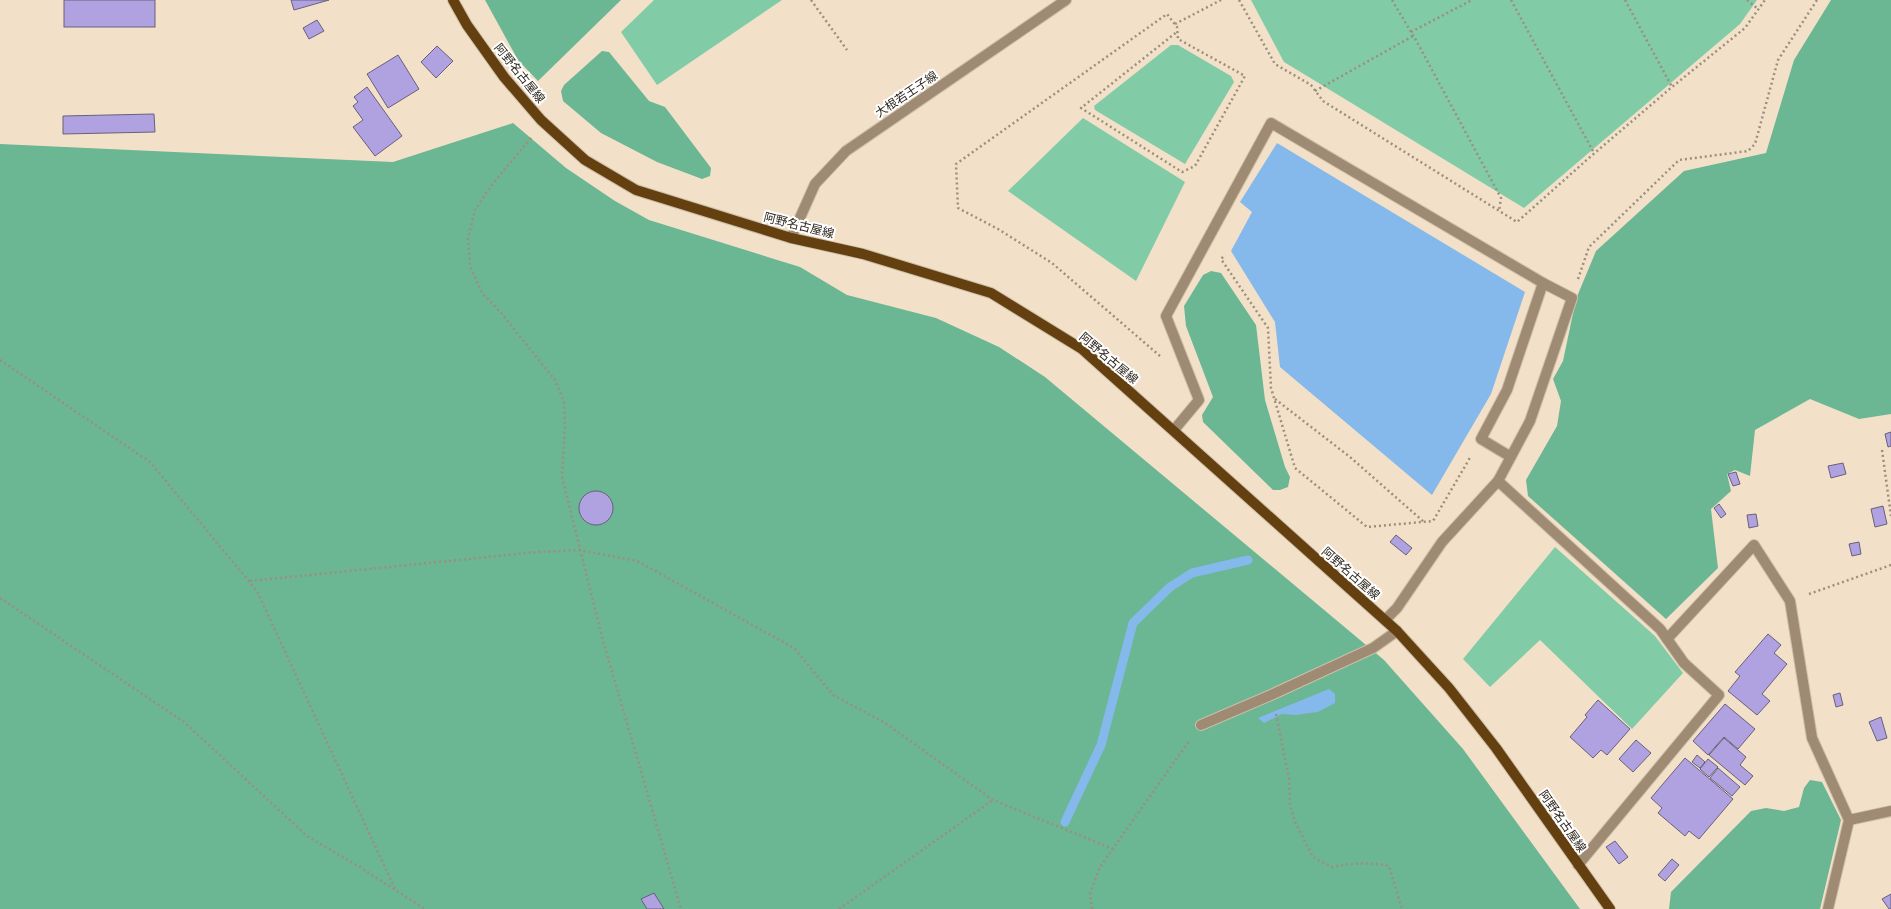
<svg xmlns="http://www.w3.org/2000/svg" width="1891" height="909" viewBox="0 0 1891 909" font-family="Cabin,'Noto Sans JP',sans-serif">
  <rect width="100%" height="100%" fill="#f2e1c8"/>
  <g fill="#81cca7">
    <path d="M654,0H782L657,85L621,32Z"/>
    <path d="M1251,0H1757L1740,24L1524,208L1284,62Z"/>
    <path d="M1171,45H1178L1231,76L1234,82L1185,164L1095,110L1094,106Z"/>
    <path d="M1083,118L1185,182L1136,281L1008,191Z"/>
    <path d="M1555,547L1655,636L1683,673L1632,729L1540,640L1490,687L1463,659Z"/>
  </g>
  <g fill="#6bb693">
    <path d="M485,0H621L538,81L518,60Z"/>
    <path d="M1831,0H1891V414L1859,419L1810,399L1755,430L1750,476L1735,470L1727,474L1731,491L1711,509L1718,568L1666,619L1528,496L1526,480L1557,426L1561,401L1553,379L1563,361L1576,299L1596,251L1684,171L1766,153L1794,60Z"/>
    <path d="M602,51L609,52L649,101L665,107L711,168L710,176L702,179L657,162L601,133L563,101L561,91L564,85Z"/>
    <path d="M513,123L566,168L615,201L649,220L800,267L847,295L936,318L999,347L1045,377L1384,660L1463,749L1580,909H0V144L393,162Z"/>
    <path d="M1211,271L1221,273L1256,325L1265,400L1285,467L1290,477L1288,487L1280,490H1273L1203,422L1202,415L1213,397L1186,326L1184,306L1203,275Z"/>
    <path d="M1810,780L1822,782L1841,820L1820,909H1669L1671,892L1751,811L1766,808L1784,811L1799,807L1804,788Z"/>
  </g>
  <g fill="#85b8eb">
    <path d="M1277,143L1525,292L1491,394L1432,495L1280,367L1275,322L1231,251L1252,212L1240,202Z"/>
    <path d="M1329,689L1335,694V703L1318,712L1295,715L1282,714L1264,723L1258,718Z"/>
  </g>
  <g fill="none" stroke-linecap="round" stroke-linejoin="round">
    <path stroke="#85b8eb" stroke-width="9" d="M1065,822L1101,745L1133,623L1170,587L1192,573L1248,560"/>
  </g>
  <g fill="#b0a2e1" stroke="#666179">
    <rect x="64" y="0" width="91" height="27"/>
    <path d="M291,0H329L294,10Z"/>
    <path d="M317,20L324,31L309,39L303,28Z"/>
    <path d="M437,46L453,61L436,78L421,62Z"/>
    <path d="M398,55L419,89L388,108L367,74Z"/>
    <path d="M367,87L402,136L375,156L353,127L363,120L353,106L358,102L354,97Z"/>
    <path d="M154,114L155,132L63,134V116Z"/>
    <path d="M1891,432V446L1888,447L1885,434Z"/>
    <path d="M1843,463L1846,474L1831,478L1828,466Z"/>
    <path d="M1736,472L1740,484L1733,486L1728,474Z"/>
    <circle cx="596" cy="508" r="17"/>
    <path d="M1719,504L1726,514L1721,518L1714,508Z"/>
    <path d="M1883,506L1887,524L1875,527L1871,509Z"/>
    <path d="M1756,514L1758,526L1749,528L1747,515Z"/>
    <path d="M1396,535L1412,548L1406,555L1390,542Z"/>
    <path d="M1859,542L1861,554L1852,556L1849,544Z"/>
    <path d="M1768,634L1781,645L1774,653L1787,664L1762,694L1770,701L1757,715L1728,691L1740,676L1735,672Z"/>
    <path d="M1840,693L1843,705L1836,707L1833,695Z"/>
    <path d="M1598,700L1630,729L1607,755L1601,750L1593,758L1570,737L1587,717L1585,715Z"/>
    <path d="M1725,704L1755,729L1738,749L1724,737L1708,755L1693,741Z"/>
    <path d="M1881,717L1887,738L1877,741L1869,722Z"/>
    <path d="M1724,738L1746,757L1740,765L1753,776L1745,785L1709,755Z"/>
    <path d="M1636,740L1651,753L1633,772L1619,759Z"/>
    <path d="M1697,755L1705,762L1700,768L1692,762Z"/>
    <path d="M1685,758L1733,799L1699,839L1689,831L1685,836L1658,813L1662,808L1651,798Z"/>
    <path d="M1708,759L1718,767L1709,777L1700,769Z"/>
    <path d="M1718,768L1740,787L1732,796L1710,778Z"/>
    <path d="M1615,841L1628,857L1619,864L1606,847Z"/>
    <path d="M1672,859L1679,865L1665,881L1658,875Z"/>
    <path d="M654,893L664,909H647L641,899Z"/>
    <path d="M1891,894V909H1889L1882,899Z"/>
  </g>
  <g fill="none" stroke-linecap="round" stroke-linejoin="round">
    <g stroke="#cebfa9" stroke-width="12">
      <g id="minor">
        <path d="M791,238L815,184L846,151L1066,0"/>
        <path d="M1174,430L1199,400L1166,316L1271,123L1543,283"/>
        <path d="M1498,481L1530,421L1572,298L1543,283L1507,390L1481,439L1511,457"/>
        <path d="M1385,620L1397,608L1442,542L1498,481L1660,629L1684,663L1719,695L1578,865"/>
        <path d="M1667,639L1754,545L1790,601L1812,738L1849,820L1828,909"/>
        <path d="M1201,725L1271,695L1373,648L1397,631"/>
        <path d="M1849,820L1891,811"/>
      </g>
    </g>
    <g stroke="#cebfa9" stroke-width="12">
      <path id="major" d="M453,0L467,25L504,77L541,120L585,160L636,190L791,238L863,254L991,293L1082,349L1397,631L1449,688L1496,748L1610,909"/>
    </g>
    <g stroke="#9b8f7d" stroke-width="2.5" stroke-dasharray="2 3" stroke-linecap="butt">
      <path d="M811,0L847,50"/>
      <path d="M1239,0L1275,64L1311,85L1323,101L1517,222L1590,157L1672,87L1745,28L1765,0"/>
      <path d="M1392,0L1417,42L1501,198L1499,211"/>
      <path d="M1511,0L1594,153"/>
      <path d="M1625,0L1672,87"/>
      <path d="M1747,0L1758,9"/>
      <path d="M1175,24L1221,0"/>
      <path d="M1411,32L1472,0"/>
      <path d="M1315,91L1413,36"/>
      <path d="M531,138L491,186L475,210L468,238L470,266L482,293L501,313L555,380L564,402L565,426L562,477L602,637L681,909"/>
      <path d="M1223,257L1221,259L1268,328L1271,388L1295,468L1367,527L1433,521L1471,456"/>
      <path d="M1578,279L1589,247L1679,160L1748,151L1755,144L1778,60L1817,0"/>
      <path d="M1160,356L1052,263L998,229L958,208L956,164L1167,14L1177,27L1178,39L1245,76L1195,166L1182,172L1081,108L1178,31"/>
      <path d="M0,360L150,462L257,591L395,889"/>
      <path d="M1275,399L1350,457L1424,522"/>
      <path d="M1882,450L1891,516"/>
      <path d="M250,581L537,552L580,550L637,561L794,648L833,695L885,723L993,800L1113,849"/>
      <path d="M1809,594L1891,565"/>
      <path d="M0,598L184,722L307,836L358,866L425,909"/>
      <path d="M1276,714L1289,779L1290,805L1295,822L1313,857L1332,867C1351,863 1370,862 1389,866L1402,909"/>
      <path d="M839,909L993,800"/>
      <path d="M1092,909L1090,894L1100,867L1189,741"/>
    </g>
    <use href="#minor" stroke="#9f8a73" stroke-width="10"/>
    <use href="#major" stroke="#644010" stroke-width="10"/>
  </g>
  <g text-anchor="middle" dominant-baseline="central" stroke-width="4" stroke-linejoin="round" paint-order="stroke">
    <g font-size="12" fill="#2c251c" stroke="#fff">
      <text transform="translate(520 73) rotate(51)">阿野名古屋線</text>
      <text transform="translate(906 94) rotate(-34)">大根若王子線</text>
      <text transform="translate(799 225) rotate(14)">阿野名古屋線</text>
      <text transform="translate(1109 358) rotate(40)">阿野名古屋線</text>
      <text transform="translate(1351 573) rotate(41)">阿野名古屋線</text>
      <text transform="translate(1563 821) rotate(55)">阿野名古屋線</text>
    </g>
  </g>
</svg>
